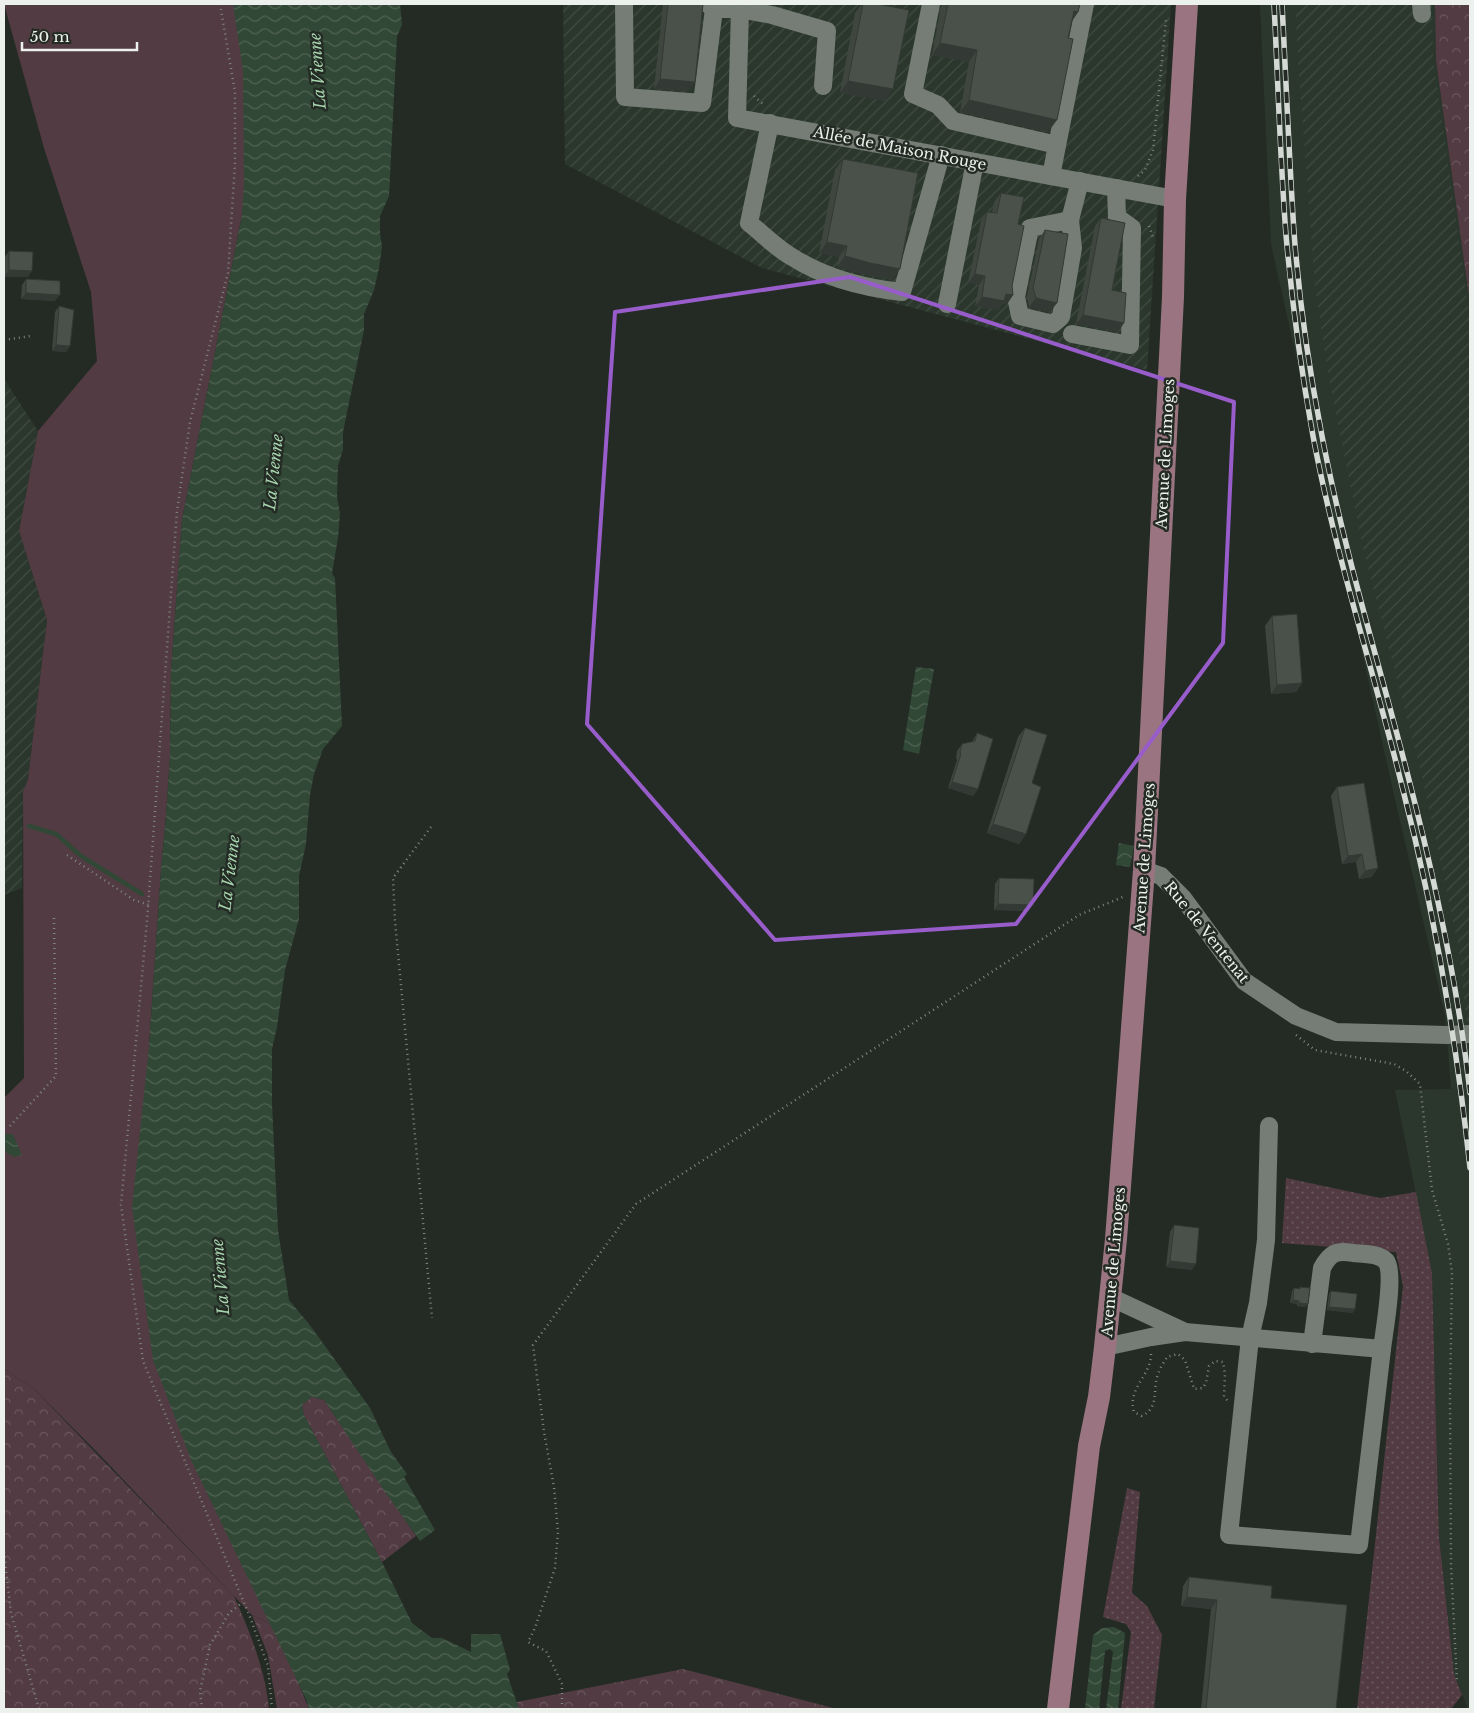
<svg xmlns="http://www.w3.org/2000/svg" width="1474" height="1713" viewBox="0 0 1474 1713" font-family="'Libre Baskerville',serif">
  <defs>
    <pattern id="industrial-furrows" width="10" height="10" patternUnits="userSpaceOnUse" patternTransform="scale(1.25)"><rect width="10" height="10" fill="#2b372d"/><path d="M-1 1l2-2M0 10L10 0M9 11l2-2" fill="none" stroke="#404b42"/></pattern>
    <pattern id="grass-dots" width="8" height="8" patternUnits="userSpaceOnUse" patternTransform="scale(1.25)"><rect width="8" height="8" fill="#523b43"/><path d="M2 2h.1M6 6h.1" fill="none" stroke="#6b585e" stroke-width="1.8" stroke-linecap="round"/></pattern>
    <pattern id="forest-crowns" width="20" height="18" patternUnits="userSpaceOnUse" patternTransform="scale(1.25)"><rect width="20" height="18" fill="#523b43"/><path d="M2 6a3 3 0 1 1 6 0M12 15a3 3 0 1 1 6 0" fill="none" stroke="#6b585e"/></pattern>
    <pattern id="water-waves" width="16" height="10" patternUnits="userSpaceOnUse" patternTransform="scale(1.25)"><rect width="16" height="10" fill="#324836"/><path d="M0 5q4-4 8 0t8 0" fill="none" stroke="#506353"/></pattern>
  </defs>
  <rect width="100%" height="100%" fill="#242b25"/>
  <path fill="#2b372d" d="M1260,4H1435L1436,61L1470,304V1709H1468L1454,1674L1439,1537L1432,1273L1395,1090L1451,1089L1445,1015L1394,795L1271,244Z"/>
  <g fill="url(#industrial-furrows)">
    <path d="M563,4H1171L1147,370L762,268L565,164Z"/>
    <path d="M1295,4H1432L1433,59L1470,319V1054L1459,949L1442,868L1421,772L1363,548L1330,384L1315,287L1299,73Z"/>
    <path d="M4,379L38,431L19,531L47,620L28,779L23,792L22,888L4,895Z"/>
  </g>
  <g fill="url(#grass-dots)">
    <path d="M1286,1178L1380,1198L1416,1192L1432,1273L1439,1537L1454,1674L1462,1695L1451,1709H1357L1403,1286L1396,1252L1282,1243Z"/>
    <path d="M1127,1488L1140,1492L1132,1593L1147,1606L1162,1635L1154,1709H1121L1131,1632L1126,1624L1103,1617Z"/>
  </g>
  <g fill="url(#forest-crowns)">
    <path d="M1435,4H1470V304L1436,61Z"/>
    <path d="M4,1369L34,1389L234,1596C250,1632 265,1669 269,1709H4Z"/>
    <path d="M312,1397L324,1400L416,1536L382,1562L304,1415L302,1406L308,1399Z"/>
    <path d="M252,1615L275,1626L309,1709H277L268,1655Z"/>
    <path d="M683,1669L837,1709H519L517,1702Z"/>
  </g>
  <path fill="#523b43" d="M4,4H254L265,76L242,215L182,520L171,671L170,757L166,815L161,870L149,1047L275,1626L252,1615L97,1452L34,1389L4,1369V1098L24,1078L23,792L28,779L47,620L19,531L38,431L97,361L91,292L44,148Z"/>
  <g fill="url(#water-waves)">
    <path d="M233,4H400L402,25L397,36L389,196L380,216V234L382,247L379,268L374,290L364,314V330L343,432V449L338,466L337,497L340,513L338,538L332,573L335,578L342,726L323,749L314,774L310,795L306,844L299,876V919L285,970L277,1027L272,1049V1103L278,1230L289,1300L309,1324L370,1408L391,1452L407,1474L404,1477L435,1530L420,1541L385,1492L324,1400L312,1397L304,1403L302,1406L304,1415L382,1562L412,1623L432,1638H442L471,1652V1634H500L510,1670L507,1674L519,1709H309L306,1699L191,1460L153,1360L132,1207L149,1047L161,870L166,815L170,757L171,671L182,520L242,215L244,185L243,71Z"/>
    <path d="M916,667L934,669L919,754L903,750Z"/>
    <path d="M1119,843L1134,846L1130,867L1116,865Z"/>
    <path d="M4,1134H13L22,1155L15,1157C2,1152 3,1147 4,1134Z"/>
    <path d="M1114,1627L1125,1633L1118,1709H1106L1113,1652L1110,1649L1105,1651L1099,1709H1085L1093,1635L1102,1628Z"/>
  </g>
  <g fill="none" stroke-linecap="round" stroke-linejoin="round">
    <path stroke="#324836" stroke-width="4.5" d="M29,826L56,834L81,856L142,894"/>
    <g stroke="#808680" stroke-width="2.5" stroke-dasharray="1 4" stroke-linecap="butt">
      <path d="M220,4L235,92V163L228,273L190,422L177,511L147,921L121,1205L143,1361L250,1617L268,1666L272,1709"/>
      <path d="M754,96L765,106"/>
      <path d="M1138,176L1145,170L1153,150L1166,20"/>
      <path d="M1149,226L1154,240"/>
      <path d="M4,340L31,336"/>
      <path d="M431,827L393,878L395,921L432,1318"/>
      <path d="M67,855L134,900L149,905"/>
      <path d="M1296,1035L1315,1050L1394,1064L1406,1071L1420,1084L1432,1190L1448,1244L1452,1273L1450,1398L1451,1565L1457,1683"/>
      <path d="M10,1126L56,1076L54,916"/>
      <path d="M1151,1354C1151,1376 1127,1388 1134,1412L1142,1416C1160,1407 1152,1390 1158,1374C1160,1368 1164,1362 1167,1357L1178,1354L1185,1360L1194,1389L1203,1388L1206,1383L1209,1366L1215,1361L1223,1362L1225,1374L1224,1397L1228,1401"/>
      <path d="M4,1552L11,1613L39,1709"/>
      <path d="M202,1709L200,1691L210,1645L229,1613L243,1602"/>
      <path d="M562,1709V1684L546,1651L528,1642L535,1628L555,1568L558,1532L554,1487L544,1432L533,1345L636,1204L1079,915L1123,897"/>
    </g>
    <g stroke="#757d76" stroke-width="18">
      <path d="M624,4L625,97L702,103L714,9"/>
      <path d="M708,4L714,9H740L772,15L827,31L823,86"/>
      <path d="M743,4L740,9L737,118L1175,199"/>
      <path d="M931,4L913,94L938,105L953,121L1057,145"/>
      <path d="M1421,4L1422,14"/>
      <path d="M770,123L749,223C763,234 776,248 792,257C825,278 864,288 902,292L941,155"/>
      <path d="M1051,176L1085,4"/>
      <path d="M1070,220L1030,228L1016,297L1020,316L1053,324L1061,317L1073,248L1070,220L1080,181"/>
      <path d="M947,304L975,162"/>
      <path d="M1072,334L1130,345L1132,228L1117,217L1116,188"/>
      <path d="M1144,870L1161,876L1183,898L1244,981L1296,1016L1336,1032L1447,1035L1470,1034"/>
      <path d="M1269,1126L1266,1240L1258,1303L1250,1338L1229,1535L1359,1545L1382,1349"/>
      <path d="M1110,1297L1185,1332"/>
      <path d="M1105,1347L1151,1337L1185,1332L1382,1349C1384,1332 1395,1273 1386,1261C1379,1253 1362,1254 1353,1253C1336,1250 1330,1253 1322,1268L1312,1344"/>
    </g>
    <path stroke="#9a7581" stroke-width="22" d="M1058,1709L1089,1446L1099,1397L1105,1347L1116,1239L1144,870L1173,297L1175,199L1187,4"/>
    <g stroke="#d4d9d5" stroke-width="5.5">
      <g id="rail">
        <path d="M1274,4C1278,81 1280,158 1286,235C1292,303 1301,370 1313,436C1335,553 1372,666 1401,782C1434,909 1456,1037 1470,1168"/>
        <path d="M1282,4C1286,80 1289,156 1294,232C1299,300 1309,369 1322,436C1344,551 1379,663 1408,776C1435,880 1458,985 1470,1093"/>
      </g>
    </g>
    <use href="#rail" stroke="#242b25" stroke-width="4" stroke-dasharray="11" stroke-linecap="butt"/>
  </g>
  <g fill="#3f4640">
    <path d="M663,4H703L688,91L654,89Z"/>
    <path d="M862,4H877L885,101L840,93L855,13Z"/>
    <path d="M941,4H1080L1078,12L1072,21L1048,132L960,112L969,62L932,55L941,6Z"/>
    <path d="M843,159L892,280L862,274L837,267L839,257L819,253L835,170Z"/>
    <path d="M1001,193L1018,224L1012,286L1013,295L1007,304H1002L998,310L975,306L979,285L968,283L981,221L987,212L992,213L994,202Z"/>
    <path d="M1101,218L1112,290L1118,332L1076,324L1095,226Z"/>
    <path d="M1045,230L1050,312L1029,307L1027,297L1039,239Z"/>
    <path d="M9,251L28,277H4L5,257Z"/>
    <path d="M26,279L55,301L21,299L22,285Z"/>
    <path d="M59,306L70,346L66,352L52,351L55,312Z"/>
    <path d="M1272,616L1302,683L1296,692L1271,694L1265,626Z"/>
    <path d="M1025,728L1032,783L1026,834L1019,844L987,833L1018,737Z"/>
    <path d="M977,733L978,789L973,796L948,788L957,760L956,758L957,751L962,744L972,742Z"/>
    <path d="M1337,787L1372,877L1359,879L1356,862L1342,864L1331,796Z"/>
    <path d="M999,878L1033,905L1028,911L994,910L995,884Z"/>
    <path d="M1174,1225L1192,1270L1166,1267L1170,1232Z"/>
    <path d="M1300,1287L1308,1304L1306,1307L1297,1306V1304L1290,1303L1292,1291L1294,1288L1299,1289Z"/>
    <path d="M1331,1291L1353,1313L1327,1310L1329,1294Z"/>
    <path d="M1189,1577L1271,1598L1336,1709H1201L1211,1609L1181,1606L1183,1586Z"/>
  </g>
  <g fill="#333934">
    <path d="M1074,11L1078,12L1070,24Z"/>
    <path d="M940,43L977,50L969,62L932,55Z"/>
    <path d="M660,79L695,82L688,91L654,89Z"/>
    <path d="M848,81L893,89L885,101L840,93Z"/>
    <path d="M969,100L1057,120L1048,132L960,112Z"/>
    <path d="M827,242L847,246L839,257L819,253Z"/>
    <path d="M845,256L900,269L892,280L862,274L837,267Z"/>
    <path d="M9,270L32,271L28,277H4Z"/>
    <path d="M975,274L985,276L979,285L968,283Z"/>
    <path d="M26,293L60,295L55,301L21,299Z"/>
    <path d="M1006,294L1013,295L1007,304H1002L998,310L975,306L982,297Z"/>
    <path d="M1036,298L1057,303L1050,312L1029,307Z"/>
    <path d="M1083,315L1124,323L1118,332L1076,324Z"/>
    <path d="M56,345L70,346L66,352L52,351Z"/>
    <path d="M1302,683L1296,692L1271,694L1277,685Z"/>
    <path d="M952,782L978,789L973,796L948,788Z"/>
    <path d="M993,824L1026,834L1019,844L987,833Z"/>
    <path d="M1362,854L1356,862L1342,864L1348,856Z"/>
    <path d="M1378,868L1372,877L1359,879L1365,871Z"/>
    <path d="M998,904L1033,905L1028,911L994,910Z"/>
    <path d="M1170,1261L1196,1264L1192,1270L1166,1267Z"/>
    <path d="M1293,1300L1299,1301L1297,1304L1290,1303Z"/>
    <path d="M1299,1303L1308,1304L1306,1307L1297,1306Z"/>
    <path d="M1329,1307L1355,1309L1353,1313L1327,1310Z"/>
    <path d="M1187,1597L1217,1600L1211,1609L1181,1606Z"/>
  </g>
  <g fill="#49514a" stroke="#333934">
    <path d="M668,4H703L695,82L660,79Z"/>
    <path d="M863,4H877L909,10L893,89L848,81Z"/>
    <path d="M948,4H1080L1078,12L1074,11L1068,38L1073,39L1057,120L969,100L977,50L940,43Z"/>
    <path d="M843,159L918,173L900,269L870,263L845,256L847,246L827,242Z"/>
    <path d="M1001,193L1024,197L1018,224L1024,226L1012,286L1013,295L1006,294L1004,301L982,297L985,276L975,274L987,212L997,213Z"/>
    <path d="M1101,218L1125,223L1112,290L1126,293L1124,323L1083,315Z"/>
    <path d="M1045,230L1068,234L1057,303L1036,298L1033,288Z"/>
    <path d="M9,251L33,252L32,271L9,270Z"/>
    <path d="M26,279L60,281V295L26,293Z"/>
    <path d="M59,306L74,310L70,346L56,345Z"/>
    <path d="M1297,614L1302,683L1277,685L1272,616Z"/>
    <path d="M1025,728L1047,735L1032,783L1041,787L1026,834L993,824Z"/>
    <path d="M977,733L993,739L978,789L952,782L961,754L960,752L962,744L975,741Z"/>
    <path d="M1364,783L1378,868L1365,871L1362,854L1348,856L1337,787Z"/>
    <path d="M999,878L1034,879L1033,905L998,904Z"/>
    <path d="M1174,1225L1199,1228L1196,1264L1170,1261Z"/>
    <path d="M1300,1287L1310,1288L1308,1304L1299,1303V1301L1293,1300L1294,1288L1300,1289Z"/>
    <path d="M1331,1291L1357,1294L1355,1309L1329,1307Z"/>
    <path d="M1189,1577L1272,1586L1271,1598L1347,1605L1336,1709H1206L1217,1600L1187,1597Z"/>
  </g>
  <path fill="none" stroke="#985dca" stroke-width="4" stroke-linejoin="round" d="M850,277L1234,402L1223,643L1016,924L775,940L587,724L615,312Z"/>
  <g text-anchor="middle" dominant-baseline="central" stroke-width="5" stroke-linejoin="round" paint-order="stroke">
    <g font-size="15" fill="#edf1ed" stroke="#242b25">
      <text transform="translate(900 148) rotate(11)">Allée de Maison Rouge</text>
      <text transform="translate(1165 454) rotate(-87)">Avenue de Limoges</text>
      <text transform="translate(1144 858) rotate(-86)">Avenue de Limoges</text>
      <text transform="translate(1207 932) rotate(51)">Rue de Ventenat</text>
      <text transform="translate(1113 1262) rotate(-85)">Avenue de Limoges</text>
    </g>
    <g font-size="16" font-style="italic" fill="#a8d6af" stroke="#242b25">
      <text transform="translate(317 71) rotate(-94)">La Vienne</text>
      <text transform="translate(273 472) rotate(-84)">La Vienne</text>
      <text transform="translate(229 873) rotate(-83)">La Vienne</text>
      <text transform="translate(220 1277) rotate(-95)">La Vienne</text>
    </g>
  </g>
  <rect width="1474" height="1713" fill="none" stroke="#edf1ed" stroke-width="10"/>
  <path d="M22 42v8h115v-8" fill="none" stroke="#edf1ed" stroke-width="2.5"/>
  <text x="30" y="42" font-size="15" fill="#edf1ed" stroke="#242b25" stroke-width="4" paint-order="stroke">50 m</text>
</svg>
